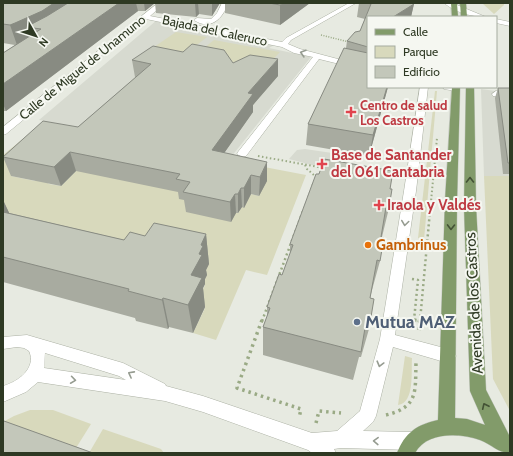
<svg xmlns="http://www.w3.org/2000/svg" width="513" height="456" viewBox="0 0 513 456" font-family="Cabin,sans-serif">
  <rect width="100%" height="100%" fill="#e7eae1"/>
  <g fill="#d7dad0">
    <path d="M157,20L274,45L269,48L311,57L231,157L39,120Z"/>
    <path d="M481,89L510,93V176H484Z"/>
    <path d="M305,149L339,154L331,170L289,159L297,150Z"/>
  </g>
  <g fill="#d8d9bc">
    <path d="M482,3H504V5L494,14Z"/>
    <path d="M176,32L207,37L171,65L138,58Z"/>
    <path d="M214,40L280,52L265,68L195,55Z"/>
    <path d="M435,91H437L424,240L418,238Z"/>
    <path d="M30,133L11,176L35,181L40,176L49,184L61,186L86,161L183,193L192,201L236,213H238L251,194L259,196V166L306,175L267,275L246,270L216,340L193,333L205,308L195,305L205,285L204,274L207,267L3,219V155Z"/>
    <path d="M484,176H510V411L493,379Z"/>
    <path d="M405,356L412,358C411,371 415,403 398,405Z"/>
    <path d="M30,410H53L91,424L76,448L3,453V422L14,416Z"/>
    <path d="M103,429L161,449L164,453H89Z"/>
  </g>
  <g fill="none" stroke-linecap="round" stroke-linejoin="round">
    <g stroke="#acb1a4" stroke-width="1">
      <g id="minor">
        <path d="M158,3H165L150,16L282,42L286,38L349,3H356L291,40L288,44L300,49L368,67V71L319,59L246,156L242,157L237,154L238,152L313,57L294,53L282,47L146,19L6,134L3,135V127Z"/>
        <path d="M222,3H228C223,19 210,31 194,20L197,18L211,19L217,13Z"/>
        <path d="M444,3H452L486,17C472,17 455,12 444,3Z"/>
        <path d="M496,19L510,22V26L496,23Z"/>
        <path d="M420,87H428L416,191L395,335L448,349L453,351L456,356L453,361L448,363L393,347L376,416L373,422L363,431L412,432L418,435L421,441L418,447L412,450L341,448L334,449L336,453H312L308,450L203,412L165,401L38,382L26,392L3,402V386C18,382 37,368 29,351L24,348L17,347L3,349V337L27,335L123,363L165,384L166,386L203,396L312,433L337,431L360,411L380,339L404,191ZM45,353L119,376L126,380L44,368Z"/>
        <path d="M443,87H458L460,89L456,91L444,89Z"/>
        <path d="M496,91L510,92V98L493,96L492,94Z"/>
      </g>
    </g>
    <g stroke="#c4c8c1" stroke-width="1">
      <g id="major">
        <path d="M451,3H457L458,17H452Z"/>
        <path d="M460,3H466L467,17H461Z"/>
        <path d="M452,87H460L457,201L455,418L467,419L485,425L470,391L464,206L466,87H474L476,206L486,390L510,437V453C498,453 491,444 480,440C460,433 427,431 415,453H397C405,433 416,425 438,420L445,201Z"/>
      </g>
    </g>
    <path stroke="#9aaa85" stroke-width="1.5" stroke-dasharray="1 1.5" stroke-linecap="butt" d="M321,35L349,42"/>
    <g stroke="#9aaa85" stroke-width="2" stroke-dasharray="1.5 2.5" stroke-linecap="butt">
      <path d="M258,156L324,168"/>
      <path d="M305,165L307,169L315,176"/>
      <path d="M303,212L313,184"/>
      <path d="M430,212L437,138"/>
    </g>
    <g stroke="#9aaa85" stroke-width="2.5" stroke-dasharray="2 3" stroke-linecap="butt">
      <path d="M412,279L418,280L414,320L418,321"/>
      <path d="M262,321L303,211"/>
      <path d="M420,321L430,211"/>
    </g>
    <g stroke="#9aaa85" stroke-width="3.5" stroke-dasharray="2.5 4" stroke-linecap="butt">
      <path d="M262,320L237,388L301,409L299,418"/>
      <path d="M414,320L420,321"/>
      <path d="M419,330L420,320"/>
      <path d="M386,415C419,407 415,391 416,363"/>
      <path d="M316,423L319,411L341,413"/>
    </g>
    <use href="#minor" fill="#fff" fill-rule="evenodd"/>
    <use href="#major" fill="#829b6a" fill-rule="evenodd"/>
  </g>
  <g fill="#a8aba0">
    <path d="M3,3H220L212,16L199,14L196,17L156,13L155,3L145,11H138L6,111H3V53L15,45L3,43Z"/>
    <path d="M225,3H310L280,25L225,13Z"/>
    <path d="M359,3H414L411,17H368V87H388L369,156L306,145L308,124L346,48L347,41L360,31L365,19L357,17Z"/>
    <path d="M132,60L233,63L278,76L253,105V112L224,153L267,181L259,196L251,194L244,208L242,207L238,213H236L231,222L186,212L184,200L179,199L178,192L76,171L61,186L11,176L3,157L78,127L136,77H135Z"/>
    <path d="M498,88H510V174H503L495,98Z"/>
    <path d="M390,189L389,208L382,237H381L380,261L372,290L370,298L369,329L361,357H359L353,380L263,355V327L267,317V307L282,275L290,254V244Z"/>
    <path d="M3,200L9,213L124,240L145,236L206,234L209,264L206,270L207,275L205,279V284L203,288L205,307L193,333L169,327L168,329L136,321L135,318L3,282Z"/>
  </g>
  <g fill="#888b82">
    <path d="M54,3H69L41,29L26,27L30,40L17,45L10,25Z"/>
    <path d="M119,3H136L138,11L6,111L3,104V84Z"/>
    <path d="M144,3H155L145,11Z"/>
    <path d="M195,3H198L199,14L196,17Z"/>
    <path d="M212,3H220L212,16Z"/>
    <path d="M284,3H310L280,25V5Z"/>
    <path d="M414,4L411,17H393Z"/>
    <path d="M278,59V76L253,105V112L213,169L212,150L248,93Z"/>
    <path d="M387,87H388L369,156L373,135Z"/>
    <path d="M70,152L76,171L61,186L54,167Z"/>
    <path d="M267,162V181L259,196L260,177Z"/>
    <path d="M251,175V194L244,208V188Z"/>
    <path d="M241,188L242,207L238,213V194Z"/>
    <path d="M235,194L236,213L231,222L230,202Z"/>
    <path d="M3,200L13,221L3,237Z"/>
    <path d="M206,234L209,264L206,270L207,275L205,279V284L203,288L205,307L193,333L188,305L191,275L199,254L201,245Z"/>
    <path d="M163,298L169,327L168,329L162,300Z"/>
  </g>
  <g fill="#c3c7ba" stroke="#888b82">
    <path d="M3,3H54L42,11L15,23L10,25L3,24Z"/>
    <path d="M68,3H119L3,84V53L41,29L26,27L47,16Z"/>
    <path d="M269,3H284L280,5Z"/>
    <path d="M367,3H414V4L393,17H368V47L347,41L355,32L360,31L371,4Z"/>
    <path d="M192,44L224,50L233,63L250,55L278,59L248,93L253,94L212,150L267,162L260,177L251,175L244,188H241L238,194H235L230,202L183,192L190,182L176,179L180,174L70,152L54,167L3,157L43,121L78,127L151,64L132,60L153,46L183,52Z"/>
    <path d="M344,48L368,53V87H387L373,135L308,124Z"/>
    <path d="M498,88H510V163H508Z"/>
    <path d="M324,159L393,171L390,189H392L389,208L386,207L381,237L384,238L380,261L377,260L370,298L374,299L369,329L365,328L361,352L263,327L270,308L267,307L279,274L282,275L293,245L290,244L316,174H319Z"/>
    <path d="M3,212L124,240L130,232L145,236L154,223L206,234L201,245L203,246L199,254L202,255L191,275L202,278L188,305L163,298L162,300L128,291L129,289L3,257Z"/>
    <path d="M4,421L93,453H3V423Z"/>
  </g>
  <defs><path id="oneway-chevron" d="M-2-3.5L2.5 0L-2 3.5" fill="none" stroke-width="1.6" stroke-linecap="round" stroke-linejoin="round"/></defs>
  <g stroke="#969c91">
    <use href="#oneway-chevron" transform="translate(303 53) rotate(-164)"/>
    <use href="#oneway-chevron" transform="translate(405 223) rotate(98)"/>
    <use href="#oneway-chevron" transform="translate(380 364) rotate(105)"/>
    <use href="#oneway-chevron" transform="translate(131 374) rotate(-152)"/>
    <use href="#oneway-chevron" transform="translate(73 380) rotate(8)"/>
    <use href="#oneway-chevron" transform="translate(376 441) rotate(-178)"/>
  </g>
  <g stroke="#435235">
    <use href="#oneway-chevron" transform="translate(470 180) rotate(-90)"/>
    <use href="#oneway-chevron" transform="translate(451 227) rotate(91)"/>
    <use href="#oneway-chevron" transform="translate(485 406) rotate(-115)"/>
  </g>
  <g fill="#e0444e" stroke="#f5f7f1" stroke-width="1.5">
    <path d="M349 106h4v4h4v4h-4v4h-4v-4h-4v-4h4z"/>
    <path d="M320 158h4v4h4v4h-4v4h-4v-4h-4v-4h4z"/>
    <path d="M377 199h4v4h4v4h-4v4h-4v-4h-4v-4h4z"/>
  </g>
  <circle fill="#e8710a" stroke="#f5f7f1" stroke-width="1.5" cx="368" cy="245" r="4"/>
  <circle fill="#5c6f8a" stroke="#f5f7f1" stroke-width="1.5" cx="357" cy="322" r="4"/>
  <g text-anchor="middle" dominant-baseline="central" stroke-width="4" stroke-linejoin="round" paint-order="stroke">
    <g font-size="13" fill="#2e3923" stroke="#f5f7f1">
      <text transform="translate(215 30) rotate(12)">Bajada del Caleruco</text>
      <text transform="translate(82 67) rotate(-39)">Calle de Miguel de Unamuno</text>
    </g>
    <g font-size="13" font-weight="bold" fill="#be3a42" stroke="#f5f7f1" text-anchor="start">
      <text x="360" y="105">Centro de salud<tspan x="360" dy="15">Los Castros</tspan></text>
    </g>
    <g font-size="15" font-weight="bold" fill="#be3a42" stroke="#f5f7f1" text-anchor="start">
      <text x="331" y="155">Base de Santander<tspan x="331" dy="17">del 061 Cantabria</tspan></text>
      <text x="387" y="205">Iraola y Valdés</text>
    </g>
    <g font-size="15" font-weight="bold" fill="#c56008" stroke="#f5f7f1" text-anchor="start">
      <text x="376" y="245">Gambrinus</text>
    </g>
    <g font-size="15" fill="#2e3923" stroke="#f5f7f1">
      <text transform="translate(474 303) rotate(-93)">Avenida de los Castros</text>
    </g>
    <g font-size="18" font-weight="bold" fill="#4e5e75" stroke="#f5f7f1" text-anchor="start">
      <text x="365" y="322">Mutua MAZ</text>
    </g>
  </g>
  <rect width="513" height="456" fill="none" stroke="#2e3923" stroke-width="8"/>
  <rect x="367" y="16" width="130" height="72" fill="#f5f7f1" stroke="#a5ab9f"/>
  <rect x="375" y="29" width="20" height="6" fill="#829b6a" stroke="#a5ab9f"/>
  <text x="403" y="36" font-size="12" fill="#2e3923">Calle</text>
  <rect x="375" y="46" width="20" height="12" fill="#d8d9bc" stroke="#a5ab9f"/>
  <text x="403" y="56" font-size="12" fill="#2e3923">Parque</text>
  <rect x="375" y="66" width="20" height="12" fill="#c3c7ba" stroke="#a5ab9f"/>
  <text x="403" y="76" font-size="12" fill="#2e3923">Edificio</text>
  <g transform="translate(36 36) rotate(129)" stroke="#f5f7f1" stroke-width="3" paint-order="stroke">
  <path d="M0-3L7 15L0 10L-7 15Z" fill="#2e3923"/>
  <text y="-6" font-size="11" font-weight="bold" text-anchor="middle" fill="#2e3923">N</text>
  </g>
</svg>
